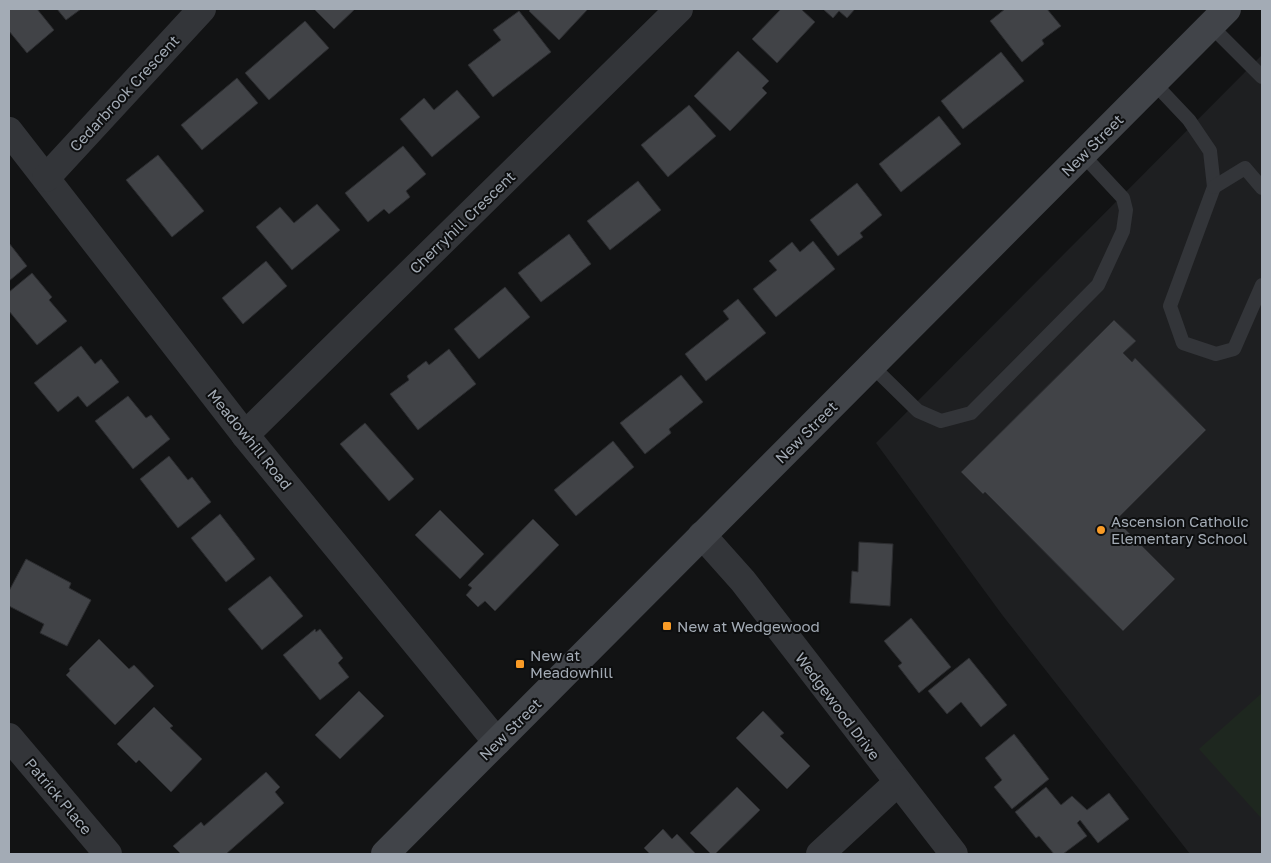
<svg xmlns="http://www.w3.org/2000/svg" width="1271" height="863" viewBox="0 0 1271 863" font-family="'Golos Text',sans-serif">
  <rect width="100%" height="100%" fill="#121314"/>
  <path fill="#1e1f21" d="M1262,55V854H1190L1003,616L876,443Z"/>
  <path fill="#1e271f" d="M1262,693V819L1199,749Z"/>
  <g fill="#414347" stroke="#2c2d30">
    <path d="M9,9H37L54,30L27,53L9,31Z"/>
    <path d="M57,9H81L66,20Z"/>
    <path d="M314,9H355L334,29Z"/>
    <path d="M531,9H588L559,40L529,11Z"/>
    <path d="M781,9H801L815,22L777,63L752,39Z"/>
    <path d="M823,9H855L847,18L839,11L833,18Z"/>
    <path d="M1005,9H1047L1061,26L1042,40L1044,44L1022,62L990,21Z"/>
    <path d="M519,11L551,52L493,97L468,65L501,40L493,30Z"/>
    <path d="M305,21L329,48L269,100L245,73Z"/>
    <path d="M738,51L769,81L762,88L767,93L730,131L694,96Z"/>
    <path d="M1001,52L1024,81L963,129L941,101Z"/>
    <path d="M237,78L258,103L202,150L181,125Z"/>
    <path d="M457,90L480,117L432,157L400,119L424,98L434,110Z"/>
    <path d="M689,105L716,136L668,177L641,145Z"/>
    <path d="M939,116L961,144L901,192L879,164Z"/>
    <path d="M403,146L426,174L406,191L410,197L389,214L384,209L368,222L345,193Z"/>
    <path d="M158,155L204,211L172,237L126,180Z"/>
    <path d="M638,181L661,210L610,250L587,221Z"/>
    <path d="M857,183L882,215L860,233L863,237L838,256L810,220Z"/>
    <path d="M317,204L340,230L292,270L256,227L280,207L294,223Z"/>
    <path d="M569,234L591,264L541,302L518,273Z"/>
    <path d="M813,241L835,269L776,317L753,289L777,270L769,261L792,242L800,252Z"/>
    <path d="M9,243L27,266L9,281Z"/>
    <path d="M266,261L287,286L243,324L222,298Z"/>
    <path d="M32,273L52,297L49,300L67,321L37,345L9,311V292Z"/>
    <path d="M505,287L530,317L479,359L454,329Z"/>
    <path d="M738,299L766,333L706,381L685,354L729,319L723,311Z"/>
    <path d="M1114,320L1136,341L1123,353L1132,362L1135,358L1206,430L1116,520L1175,579L1123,631L985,492L983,494L961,472Z"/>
    <path d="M81,346L95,364L101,359L119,382L87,407L78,396L58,412L34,383Z"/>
    <path d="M449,349L476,384L418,430L390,394L409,380L407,376L426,361L429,365Z"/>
    <path d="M681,375L703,402L669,429L671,433L645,454L620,423Z"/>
    <path d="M128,396L146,418L151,415L170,439L133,469L95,421Z"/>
    <path d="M365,423L414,479L389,501L340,444Z"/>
    <path d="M613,441L634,467L576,516L554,490Z"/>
    <path d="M169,456L188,480L192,477L211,502L178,528L140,479Z"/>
    <path d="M440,510L484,554L460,579L415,535Z"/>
    <path d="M220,514L255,559L226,582L191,538Z"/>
    <path d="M533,519L559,545L495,611L485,601L478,607L466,595L472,588L468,585Z"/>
    <path d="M859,542L893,544L890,606L850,603L852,571L858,572Z"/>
    <path d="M26,559L71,583L69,588L91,600L67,646L40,633L44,624L9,606V591Z"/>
    <path d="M270,576L303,616L262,650L228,609Z"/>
    <path d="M911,618L951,667L919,693L898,666L902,663L884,641Z"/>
    <path d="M315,629L316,632L320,629L343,658L338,663L349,677L320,700L283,655Z"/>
    <path d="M99,639L129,669L134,665L154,686L115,725L66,675L70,671L69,669Z"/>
    <path d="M969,658L1007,705L981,727L961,702L947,714L928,691Z"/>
    <path d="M359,691L384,716L340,759L315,735Z"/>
    <path d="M154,707L173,726L170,728L202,759L171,792L139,760L136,763L117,744Z"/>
    <path d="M763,711L784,733L780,736L810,766L787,789L736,738Z"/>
    <path d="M1014,734L1049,779L1012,809L994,787L1002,780L985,758Z"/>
    <path d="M266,772L280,787L275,792L284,803L226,854H181L173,846L201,822L204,826Z"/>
    <path d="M737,787L760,810L715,854H711L690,833Z"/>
    <path d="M1046,787L1061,805L1072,796L1087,810L1109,793L1129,819L1098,843L1080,820L1077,823L1087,836L1063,854H1054L1039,836L1036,838L1015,812Z"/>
    <path d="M663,829L672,839L677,834L696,854H650L644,848Z"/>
  </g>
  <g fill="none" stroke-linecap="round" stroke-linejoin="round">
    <g stroke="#333539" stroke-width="14">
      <path d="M1210,25L1262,77"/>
      <path d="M1154,83L1189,120L1210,151L1214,187L1170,306L1183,343L1216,354L1234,349L1262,285"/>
      <path d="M1214,187L1245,168L1262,188"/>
      <path d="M872,366L918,411L941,421L971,413L1098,285L1123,231L1126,210L1123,198L1082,154"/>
    </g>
    <g stroke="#333539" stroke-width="28">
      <path d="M9,131L245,435L497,742"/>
      <path d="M46,178L202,9"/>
      <path d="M245,435L679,9"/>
      <path d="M702,535L743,581L954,854"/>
      <path d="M9,737L108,854"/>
      <path d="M820,854L897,783"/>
    </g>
    <path stroke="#414449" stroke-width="28" d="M385,854L1227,9"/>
  </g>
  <g fill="#f99b26" stroke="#0d0e0f" stroke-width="2">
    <circle cx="1101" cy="530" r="5"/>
    <rect x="662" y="621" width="10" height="10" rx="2.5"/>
    <rect x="515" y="659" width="10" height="10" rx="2.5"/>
  </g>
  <g text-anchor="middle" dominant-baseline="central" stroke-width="4" stroke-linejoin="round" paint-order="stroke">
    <g font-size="15" fill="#a3abb5" stroke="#0d0e0f">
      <text transform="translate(124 93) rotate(-47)">Cedarbrook Crescent</text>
      <text transform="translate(1092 145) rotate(-45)">New Street</text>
      <text transform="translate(462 222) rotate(-44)">Cherryhill Crescent</text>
      <text transform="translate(806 432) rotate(-45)">New Street</text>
      <text transform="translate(250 439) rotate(51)">Meadowhill Road</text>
      <text transform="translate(838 706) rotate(53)">Wedgewood Drive</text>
      <text transform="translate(510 729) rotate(-45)">New Street</text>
      <text transform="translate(59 796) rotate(50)">Patrick Place</text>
    </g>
    <g font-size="15" fill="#a3abb5" stroke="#0d0e0f" text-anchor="start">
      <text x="1111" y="521">Ascension Catholic<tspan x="1111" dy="17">Elementary School</tspan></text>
      <text x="677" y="626">New at Wedgewood</text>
      <text x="530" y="655">New at<tspan x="530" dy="17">Meadowhill</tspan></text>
    </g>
  </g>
  <rect width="1271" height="863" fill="none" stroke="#a3abb5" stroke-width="20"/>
</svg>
